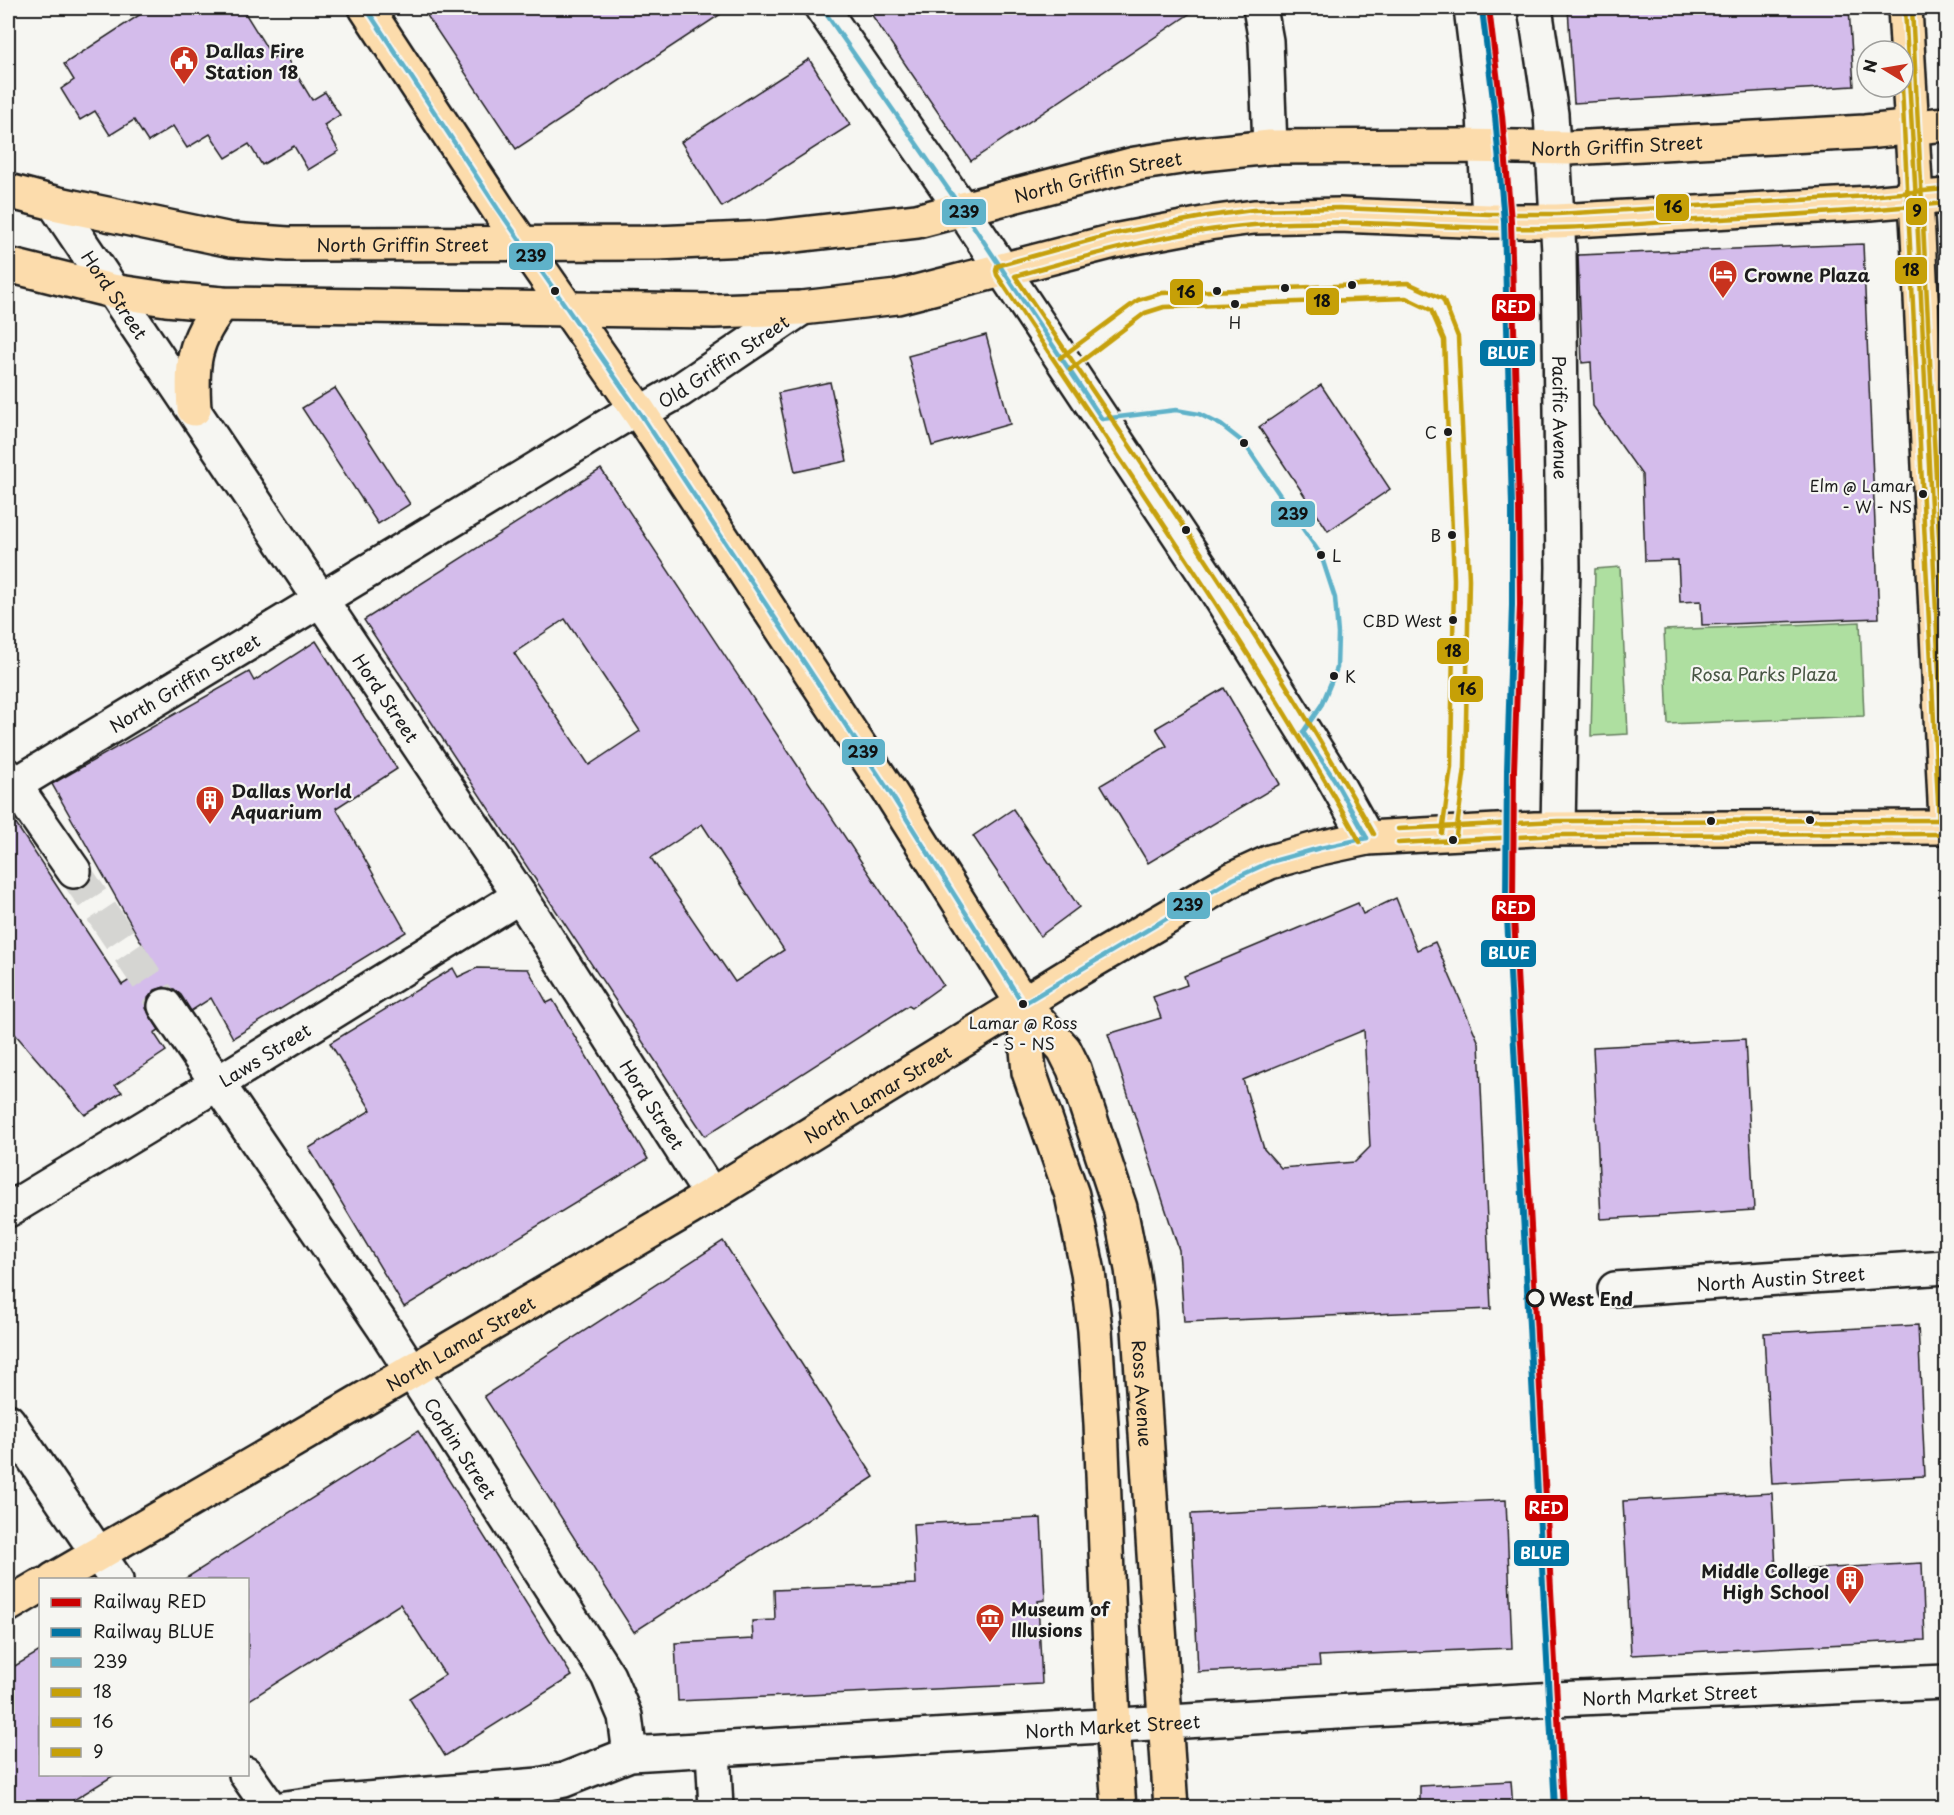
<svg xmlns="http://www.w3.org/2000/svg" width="1954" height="1815" viewBox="0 0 1954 1815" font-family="'Playpen Sans',sans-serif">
  <rect width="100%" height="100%" fill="#f6f6f2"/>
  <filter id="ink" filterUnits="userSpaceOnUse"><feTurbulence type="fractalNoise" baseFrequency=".0167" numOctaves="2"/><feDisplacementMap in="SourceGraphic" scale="12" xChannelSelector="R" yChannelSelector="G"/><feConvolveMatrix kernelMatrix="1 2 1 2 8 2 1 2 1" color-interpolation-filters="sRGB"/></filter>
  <g filter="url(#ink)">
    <g fill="#aedfa0" stroke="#657e5e" stroke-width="1.5">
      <path d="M1620,567L1628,734L1591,736L1595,569Z"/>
      <path d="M1860,622L1864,716L1668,724L1664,630Z"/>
      <path d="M674,1799L690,1807H517Z"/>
    </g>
    <g fill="#d4bceb" stroke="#1c1c1c" stroke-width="1.5" fill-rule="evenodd">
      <path d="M150,8H242L273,58L283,52L312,100L325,92L340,115L324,125L339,151L308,170L294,146L262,165L249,144L226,158L210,134L187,148L173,126L148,142L134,120L110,135L95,111L80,120L61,89L74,80L64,64Z"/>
      <path d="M422,8H730L516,149Z"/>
      <path d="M867,8H1198L971,161Z"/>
      <path d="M1568,8H1849L1854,86L1574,103Z"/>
      <path d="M809,59L850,125L722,207L681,142Z"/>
      <path d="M1863,244L1879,618L1702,625L1701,601L1680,602L1678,560L1645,561L1642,475L1593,406L1591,362L1582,363L1578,255Z"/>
      <path d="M986,335L1010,424L932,446L908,356Z"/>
      <path d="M830,382L847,461L795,472L778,393Z"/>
      <path d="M1321,385L1390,489L1328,531L1259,427Z"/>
      <path d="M335,388L410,504L378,524L302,408Z"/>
      <path d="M601,469L943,985L911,1008L909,1005L705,1136L364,620ZM565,619L640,731L589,765L514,653ZM702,824L784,950L735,982L651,858Z"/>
      <path d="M316,641L397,769L336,808L406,932L233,1038L211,998L191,1011L181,995L174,989L164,987L155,990L148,998L146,1008L159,1030L154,1033L166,1051L115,1085L122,1092L85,1115L8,1026V812L122,985L154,965L52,784L249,672L254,681Z"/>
      <path d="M1224,688L1280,784L1148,863L1101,785L1167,746L1156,728Z"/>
      <path d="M1013,809L1079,907L1040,936L973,836Z"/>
      <path d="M1396,898L1417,950L1435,942L1479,1043L1491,1309L1184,1322L1179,1250L1108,1034L1161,1018L1153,997L1187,985L1184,976L1358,903L1363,914ZM1364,1030L1370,1147L1355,1162L1281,1168L1264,1149L1243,1080Z"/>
      <path d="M453,968L458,977L477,968L528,969L547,1003L553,1000L648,1159L404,1307L309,1148L371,1110L330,1043Z"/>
      <path d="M1745,1039L1754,1210L1601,1219L1593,1047Z"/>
      <path d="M723,1241L874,1477L634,1632L484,1396Z"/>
      <path d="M1918,1325L1925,1476L1772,1484L1764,1333Z"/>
      <path d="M418,1431L572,1676L445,1756L409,1698L445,1675L400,1604L248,1701V1580H183Z"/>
      <path d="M1772,1493L1776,1571L1922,1563L1925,1640L1631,1655L1623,1501Z"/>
      <path d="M1506,1500L1512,1648L1319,1656L1320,1666L1198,1672L1191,1514Z"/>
      <path d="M1041,1518L1045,1600L1038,1601L1042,1684L678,1701L675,1643L753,1639L752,1621L775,1620L774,1590L916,1584L913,1524Z"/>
      <path d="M40,1651V1774H116L61,1808H8V1670Z"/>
      <path d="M1511,1781L1513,1808H1420V1786Z"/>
    </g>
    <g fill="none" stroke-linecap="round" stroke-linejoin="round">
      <path stroke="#d5d5d2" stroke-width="33" stroke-dasharray="33 16" stroke-linecap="butt" d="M74,871L165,1006"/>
      <g stroke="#1c1c1c" stroke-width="38">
        <g id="minor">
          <path d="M822,8L962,209L1217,592L1334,779L1367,838"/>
          <path d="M1260,8L1266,41L1270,147"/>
          <path d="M1471,8L1484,114L1489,221"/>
          <path id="s1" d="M1535,8L1551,114L1559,252L1563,567L1558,828"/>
          <path id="s2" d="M54,203L520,896L711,1195"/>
          <path id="s3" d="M640,413L679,391L802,308"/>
          <path d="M8,776L74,871"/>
          <path id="s4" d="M8,789L637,408"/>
          <path id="s5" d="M165,1006L384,1328L608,1676L625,1716L630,1754"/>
          <path id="s6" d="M8,1210L197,1096L520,896"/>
          <path id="s7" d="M1615,1289L1946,1267"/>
          <path d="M8,1421L116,1580"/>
          <path d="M713,1750L716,1808"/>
          <path d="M246,1774L270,1808"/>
          <path id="s8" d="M286,1808L329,1802L539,1785L564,1780L630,1754L1556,1699L1946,1682"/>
        </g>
      </g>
      <g stroke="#1c1c1c" stroke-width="38">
        <g id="major">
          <path id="s9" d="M366,8L498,209L640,413L713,524L891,794L1023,1004L1064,1049L1074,1069L1120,1208L1132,1269L1138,1314L1171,1808"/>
          <path d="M1905,8L1918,235L1946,821"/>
          <path id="s10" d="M8,191L54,203L231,240L288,244L657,243L768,238L917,221L1135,164L1194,155L1270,147L1460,146L1569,148L1865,132L1946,124"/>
          <path d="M8,265L112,291L166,299L222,304L714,311L802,308L897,297L1114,241L1209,223L1254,217L1339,215L1489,221H1557L1870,203L1946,196"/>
          <path d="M194,409C191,363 193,341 222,304"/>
          <path d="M1023,1004L1029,1072L1072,1195L1088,1272L1095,1330L1101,1424L1113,1725L1119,1808"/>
          <path id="s11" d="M53,1580L277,1450L690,1208L1079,969L1233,879L1270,862L1320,848L1367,838L1535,829L1946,827"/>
          <path d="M8,1605L40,1586"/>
        </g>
      </g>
      <use href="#minor" stroke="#f6f6f2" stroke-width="33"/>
      <use href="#major" stroke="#fcdcac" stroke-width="33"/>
      <g stroke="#f6f6f2" stroke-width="9">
        <g id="bus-1">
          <path d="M366,8L498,209L640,413L891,794L1023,1004"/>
          <path d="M822,8L962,209L1102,419"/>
          <path d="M1102,419L1176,410L1199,414L1221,425L1244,443L1321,555L1335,598L1338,634L1337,668L1322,704L1303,732"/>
          <path d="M1303,732L1334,779L1367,838"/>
          <path d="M1023,1004L1233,879L1270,862L1320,848L1367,838"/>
        </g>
      </g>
      <g stroke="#f6f6f2" stroke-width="9">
        <g id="bus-2">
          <path d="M1902,87L1939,821"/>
          <path d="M1070,370L1145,313L1164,307L1406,298L1431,310L1444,340L1454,579L1451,767L1442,833"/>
          <path d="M1374,834C1266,641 1138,459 1015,276C1093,254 1173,231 1254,225C1355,217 1456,231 1556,228C1603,227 1650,223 1697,220C1780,216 1864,211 1946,203"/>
          <path d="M1398,843L1558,835L1946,834"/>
        </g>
      </g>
      <g stroke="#f6f6f2" stroke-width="9">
        <g id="bus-3">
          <path d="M1912,8L1946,674"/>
          <path d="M1060,358L1138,300L1162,293L1408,283L1443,299L1458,337L1469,579L1465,768L1456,835"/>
          <path d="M1398,829L1558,821L1946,820"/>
          <path d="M1360,842C1251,646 1121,462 997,275L996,271L997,266L1113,234L1208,216L1253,210L1339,208L1489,214H1557L1869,196L1945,189"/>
        </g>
      </g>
      <g stroke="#f6f6f2" stroke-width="9">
        <path id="bus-4" d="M1905,8L1918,235L1946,821"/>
      </g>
      <use href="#bus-1" stroke="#5fb2c9" stroke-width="4.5"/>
      <use href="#bus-2" stroke="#c6a007" stroke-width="4.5"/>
      <use href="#bus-3" stroke="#c6a007" stroke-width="4.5"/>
      <use href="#bus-4" stroke="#c6a007" stroke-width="4.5"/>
      <g stroke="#f6f6f2" stroke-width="10">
        <path id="rail-1" d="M1489,8L1502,115L1511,221L1519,506L1520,605L1514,770L1513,899L1563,1808"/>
      </g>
      <g stroke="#f6f6f2" stroke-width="10">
        <path id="rail-2" d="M1482,9L1495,116L1504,221L1512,506V605L1507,770L1506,899L1555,1808"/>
      </g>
      <use href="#rail-1" stroke="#c00" stroke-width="6"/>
      <use href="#rail-2" stroke="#0275a4" stroke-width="6"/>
    </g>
  </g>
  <defs>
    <g id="civic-pin" transform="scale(1.5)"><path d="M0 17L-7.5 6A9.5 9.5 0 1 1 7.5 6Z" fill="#c8321e" stroke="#f6f6f2"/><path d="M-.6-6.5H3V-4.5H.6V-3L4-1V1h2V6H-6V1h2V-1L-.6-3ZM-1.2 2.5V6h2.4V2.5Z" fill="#fff"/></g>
    <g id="hotel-pin" transform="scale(1.5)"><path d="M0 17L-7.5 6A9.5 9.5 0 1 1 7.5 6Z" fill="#c8321e" stroke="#f6f6f2"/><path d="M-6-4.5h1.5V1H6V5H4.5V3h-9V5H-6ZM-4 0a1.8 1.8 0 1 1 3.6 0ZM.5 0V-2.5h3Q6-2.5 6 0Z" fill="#fff"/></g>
    <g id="building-pin" transform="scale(1.5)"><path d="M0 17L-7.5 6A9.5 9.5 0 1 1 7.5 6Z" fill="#c8321e" stroke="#f6f6f2"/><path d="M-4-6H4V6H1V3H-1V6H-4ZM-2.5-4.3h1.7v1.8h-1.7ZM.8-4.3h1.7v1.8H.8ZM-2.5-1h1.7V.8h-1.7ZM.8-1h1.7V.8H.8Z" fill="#fff"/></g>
    <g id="museum-pin" transform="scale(1.5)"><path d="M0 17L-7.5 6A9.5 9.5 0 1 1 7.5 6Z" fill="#c8321e" stroke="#f6f6f2"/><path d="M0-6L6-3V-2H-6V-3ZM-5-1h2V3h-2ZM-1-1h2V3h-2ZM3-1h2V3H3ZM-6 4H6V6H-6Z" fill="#fff"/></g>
  </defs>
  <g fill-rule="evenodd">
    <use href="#civic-pin" x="184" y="60"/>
    <use href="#hotel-pin" x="1723" y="274"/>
    <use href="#building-pin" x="210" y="800"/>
    <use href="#building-pin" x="1850" y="1580"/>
    <use href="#museum-pin" x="990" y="1618"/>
  </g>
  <g fill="#1c1c1c" stroke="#f6f6f2" stroke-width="2">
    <circle cx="1352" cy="285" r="5"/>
    <circle cx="1285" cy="288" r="5"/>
    <circle cx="555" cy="291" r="5"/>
    <circle cx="1217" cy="291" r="5"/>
    <circle cx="1235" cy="304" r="5"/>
    <circle cx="1448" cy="432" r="5"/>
    <circle cx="1244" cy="443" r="5"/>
    <circle cx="1923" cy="494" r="5"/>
    <circle cx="1186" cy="530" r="5"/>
    <circle cx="1452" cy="535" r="5"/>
    <circle cx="1321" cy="555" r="5"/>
    <circle cx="1453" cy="620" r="5"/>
    <circle cx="1334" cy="676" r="5"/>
    <circle cx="1810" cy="820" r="5"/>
    <circle cx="1711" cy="821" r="5"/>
    <circle cx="1453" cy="840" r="5"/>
    <circle cx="1023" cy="1004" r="5"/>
  </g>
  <circle fill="#f6f6f2" stroke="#1c1c1c" stroke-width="3" cx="1535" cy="1298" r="8"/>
  <g text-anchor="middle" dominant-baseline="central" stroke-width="4.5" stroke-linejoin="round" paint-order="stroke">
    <g font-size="16" fill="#1c1c1c" stroke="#f6f6f2" text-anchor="end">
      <text x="1235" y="322" text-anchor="middle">H</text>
      <text x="1437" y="432">C</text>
      <text x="1912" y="485">Elm @ Lamar<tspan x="1912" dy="21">- W - NS</tspan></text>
      <text x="1441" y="535">B</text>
      <text x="1332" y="555" text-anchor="start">L</text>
      <text x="1442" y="620">CBD West</text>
      <text x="1345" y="676" text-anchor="start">K</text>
      <text x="1023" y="1022" text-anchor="middle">Lamar @ Ross<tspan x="1023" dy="21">- S - NS</tspan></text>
    </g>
    <g font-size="18" font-weight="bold" fill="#1c1c1c" stroke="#f6f6f2" text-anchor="start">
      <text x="205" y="50">Dallas Fire<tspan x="205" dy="21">Station 18</tspan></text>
      <text x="1744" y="274">Crowne Plaza</text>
      <text x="231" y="790">Dallas World<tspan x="231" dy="21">Aquarium</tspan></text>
      <text x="1829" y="1570" text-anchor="end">Middle College<tspan x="1829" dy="21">High School</tspan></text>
      <text x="1011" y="1608">Museum of<tspan x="1011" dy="21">Illusions</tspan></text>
    </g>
    <g font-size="18" fill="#1c1c1c" stroke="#f6f6f2">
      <text stroke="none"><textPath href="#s10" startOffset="1624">North Griffin Street</textPath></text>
      <text stroke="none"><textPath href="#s10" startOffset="1102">North Griffin Street</textPath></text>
      <text stroke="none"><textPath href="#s10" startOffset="400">North Griffin Street</textPath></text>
      <text stroke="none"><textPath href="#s2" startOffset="110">Hord Street</textPath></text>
      <text stroke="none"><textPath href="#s3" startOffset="98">Old Griffin Street</textPath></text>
      <text stroke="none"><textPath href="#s1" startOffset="411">Pacific Avenue</textPath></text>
      <text stroke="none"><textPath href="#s4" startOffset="206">North Griffin Street</textPath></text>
      <text stroke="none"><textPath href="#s2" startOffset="596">Hord Street</textPath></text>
      <text stroke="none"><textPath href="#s6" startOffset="300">Laws Street</textPath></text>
      <text stroke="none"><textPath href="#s11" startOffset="957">North Lamar Street</textPath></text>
      <text stroke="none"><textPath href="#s2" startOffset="1082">Hord Street</textPath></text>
      <text stroke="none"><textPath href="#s7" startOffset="166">North Austin Street</textPath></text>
      <text stroke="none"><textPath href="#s11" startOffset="471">North Lamar Street</textPath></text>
      <text stroke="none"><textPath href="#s9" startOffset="1610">Ross Avenue</textPath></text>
      <text stroke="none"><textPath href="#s5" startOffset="532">Corbin Street</textPath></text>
      <text stroke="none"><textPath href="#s8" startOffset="1392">North Market Street</textPath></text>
      <text stroke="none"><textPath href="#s8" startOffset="834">North Market Street</textPath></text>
    </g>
    <g font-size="18" fill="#485644" stroke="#f6f6f2">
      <text x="1764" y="673">Rosa Parks Plaza</text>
    </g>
    <g font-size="18" font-weight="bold" fill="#1c1c1c" stroke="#f6f6f2" text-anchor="start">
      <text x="1549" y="1298">West End</text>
    </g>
  </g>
  <g stroke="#f6f6f2" stroke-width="2">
    <rect x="1655" y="193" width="35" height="29" rx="6" fill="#c6a007"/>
    <rect x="1905" y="197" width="23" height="29" rx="6" fill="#c6a007"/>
    <rect x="941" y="198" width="46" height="28" rx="6" fill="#5fb2c9"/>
    <rect x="508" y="242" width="46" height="29" rx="6" fill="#5fb2c9"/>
    <rect x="1894" y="256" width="34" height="29" rx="6" fill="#c6a007"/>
    <rect x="1169" y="278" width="35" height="28" rx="6" fill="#c6a007"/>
    <rect x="1305" y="287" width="35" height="29" rx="6" fill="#c6a007"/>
    <rect x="1491" y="293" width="45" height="29" rx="6" fill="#c00"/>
    <rect x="1479" y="339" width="57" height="28" rx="6" fill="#0275a4"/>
    <rect x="1270" y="500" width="46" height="28" rx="6" fill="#5fb2c9"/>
    <rect x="1436" y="637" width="34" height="28" rx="6" fill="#c6a007"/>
    <rect x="1449" y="675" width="35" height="28" rx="6" fill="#c6a007"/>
    <rect x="841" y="738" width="45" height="28" rx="6" fill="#5fb2c9"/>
    <rect x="1166" y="891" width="45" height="29" rx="6" fill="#5fb2c9"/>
    <rect x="1491" y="894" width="45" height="28" rx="6" fill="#c00"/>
    <rect x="1480" y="939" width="57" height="29" rx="6" fill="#0275a4"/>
    <rect x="1524" y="1494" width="45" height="28" rx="6" fill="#c00"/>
    <rect x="1513" y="1539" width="57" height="28" rx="6" fill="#0275a4"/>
  </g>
  <g font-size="16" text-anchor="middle" font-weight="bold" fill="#fff">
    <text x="1513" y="313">RED</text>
    <text x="1508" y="359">BLUE</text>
    <text x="1513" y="914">RED</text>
    <text x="1509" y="959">BLUE</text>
    <text x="1546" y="1514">RED</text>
    <text x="1541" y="1559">BLUE</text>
  </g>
  <g font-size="16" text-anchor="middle" font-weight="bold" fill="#111">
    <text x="1673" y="213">16</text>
    <text x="1917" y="217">9</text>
    <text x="964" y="218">239</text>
    <text x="531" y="262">239</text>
    <text x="1911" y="276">18</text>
    <text x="1186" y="298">16</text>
    <text x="1322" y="307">18</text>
    <text x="1293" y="520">239</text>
    <text x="1453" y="657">18</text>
    <text x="1467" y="695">16</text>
    <text x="863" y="758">239</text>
    <text x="1188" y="911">239</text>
  </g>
  <rect width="1954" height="1815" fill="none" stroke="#f6f6f2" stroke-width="30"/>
  <rect x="15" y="15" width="1924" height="1785" fill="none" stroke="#1c1c1c" stroke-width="2" filter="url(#ink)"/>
  <rect x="39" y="1578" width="210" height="198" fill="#f6f6f2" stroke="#9f9f9c" stroke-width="1.5"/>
  <rect x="51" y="1598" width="30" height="9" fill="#cc0000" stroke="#9f9f9c" stroke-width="1.5"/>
  <text x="93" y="1608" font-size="18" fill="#1c1c1c">Railway RED</text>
  <rect x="51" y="1628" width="30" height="9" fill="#0275a4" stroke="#9f9f9c" stroke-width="1.5"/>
  <text x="93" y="1638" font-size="18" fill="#1c1c1c">Railway BLUE</text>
  <rect x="51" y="1658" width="30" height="9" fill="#5fb2c9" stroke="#9f9f9c" stroke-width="1.5"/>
  <text x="93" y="1668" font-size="18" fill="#1c1c1c">239</text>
  <rect x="51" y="1688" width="30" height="9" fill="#c6a007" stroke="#9f9f9c" stroke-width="1.5"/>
  <text x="93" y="1698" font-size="18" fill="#1c1c1c">18</text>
  <rect x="51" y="1718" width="30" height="9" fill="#c6a007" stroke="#9f9f9c" stroke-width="1.5"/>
  <text x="93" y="1728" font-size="18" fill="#1c1c1c">16</text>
  <rect x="51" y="1748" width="30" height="9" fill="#c6a007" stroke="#9f9f9c" stroke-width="1.5"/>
  <text x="93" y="1758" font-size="18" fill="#1c1c1c">9</text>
  <g transform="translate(1885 69) rotate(281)"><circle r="28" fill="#f6f6f2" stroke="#9f9f9c" stroke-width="1.5"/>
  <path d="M0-4.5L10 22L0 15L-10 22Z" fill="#c8321e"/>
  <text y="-9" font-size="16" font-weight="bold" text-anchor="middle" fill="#1c1c1c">N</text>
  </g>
</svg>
